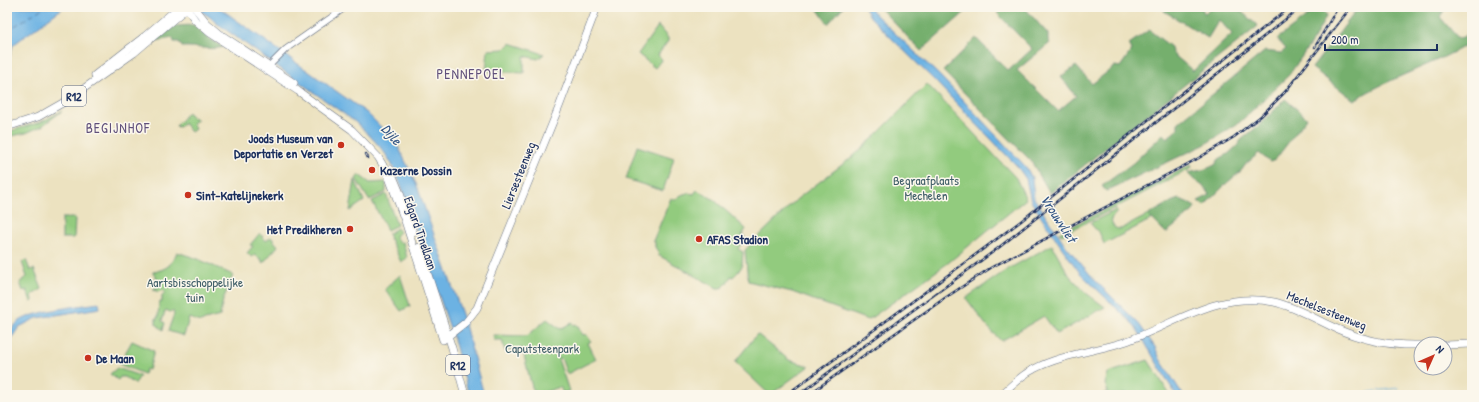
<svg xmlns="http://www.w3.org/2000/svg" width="1479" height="402" viewBox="0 0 1479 402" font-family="'Patrick Hand',sans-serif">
  <rect width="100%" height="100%" fill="#fbf7ec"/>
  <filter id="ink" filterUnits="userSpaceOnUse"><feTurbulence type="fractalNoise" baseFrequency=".025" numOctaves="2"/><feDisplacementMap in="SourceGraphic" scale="8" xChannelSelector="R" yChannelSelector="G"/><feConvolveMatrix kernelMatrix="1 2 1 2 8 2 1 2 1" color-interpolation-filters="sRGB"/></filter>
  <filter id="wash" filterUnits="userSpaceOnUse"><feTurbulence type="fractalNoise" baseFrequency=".012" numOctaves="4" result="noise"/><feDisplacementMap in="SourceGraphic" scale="16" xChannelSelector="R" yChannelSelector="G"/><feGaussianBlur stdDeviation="0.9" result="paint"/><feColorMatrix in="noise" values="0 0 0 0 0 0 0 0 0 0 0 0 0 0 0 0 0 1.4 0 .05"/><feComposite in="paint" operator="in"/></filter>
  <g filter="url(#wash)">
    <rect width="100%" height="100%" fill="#ece2c0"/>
    <g fill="#92cb7e" stroke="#567d6e">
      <path d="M658,26L668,38V41L658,55L662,59L655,68L638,54Z"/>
      <path d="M510,43L544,54L538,59L524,56V73L486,71L488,50L504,49Z"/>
      <path d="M927,84L1016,178L1026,199L948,263L868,320L792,292L748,281L745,250L797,199L851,158L871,140Z"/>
      <path d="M62,111L42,126L26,133L7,137V132L41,122Z"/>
      <path d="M188,112L192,118L194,117L197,120L192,123L195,129L191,132L184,123L179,127L176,126Z"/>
      <path d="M637,146L674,158L663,191L626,179Z"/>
      <path d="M1191,165L1192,168L1062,235L1059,233Z"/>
      <path d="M359,175L370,183L386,182V192L369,200L356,179Z"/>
      <path d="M355,180L364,201L350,211Z"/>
      <path d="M697,190L713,199L746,229L742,235L745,237L738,249L743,252L742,266L738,272L733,277L731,276C727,282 725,289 717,288L658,255L659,253L655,247V242L653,241L671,198L675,200C681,194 686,192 694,194Z"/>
      <path d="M386,194L397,225L387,230L372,201Z"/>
      <path d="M1116,210L1117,212L1111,219C1112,226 1114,229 1121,229L1148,215L1152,219L1104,244L1100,234L1090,223Z"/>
      <path d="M62,218H75L74,238H62Z"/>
      <path d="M397,228L400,232L395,236L399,243L403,242L407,258L401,262L388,234Z"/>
      <path d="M260,233L266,241L271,237L278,246L263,263L262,262V260L255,255L252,257L247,253L253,246L250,245Z"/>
      <path d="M1052,245L1069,275L1086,293L1105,307L1057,334L1044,316L1001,341L986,325L966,298L1008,269Z"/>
      <path d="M177,252L198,259L233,275L223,300L220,316L205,320L201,322L189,318L184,336L168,331L174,314L173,311L170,312L166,310L165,311L162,321L165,323L163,330L156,324V318H158L159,302H162V295L165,293L164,290L157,292L156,290L154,291V288L158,287L156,280H157L156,276L153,274V272C167,269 171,266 177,252Z"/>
      <path d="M26,260L30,270L34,269L42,289L32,295L33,301L31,302L27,290L23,291L20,282L23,280V279L27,277L22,262Z"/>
      <path d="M400,275L410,306L401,311L385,289Z"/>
      <path d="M547,319L560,329L571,323L574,325L576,324L583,335L586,334L591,341L588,343L596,359L567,374L561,358L558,359L569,391L563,393L560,387L536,395L532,387L522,348L505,351L502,340H494L493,335L527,336Z"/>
      <path d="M757,334L789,360L809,366L770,395L735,362Z"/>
      <path d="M132,341L154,351L149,370L146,369L144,374L119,364Z"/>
      <path d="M1148,360L1170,395H1128L1127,393L1119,395H1101L1108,392L1105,384L1108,373Z"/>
      <path d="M117,368L140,376L135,384L124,377H120L118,380L110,374Z"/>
    </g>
    <g fill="#75af6d" stroke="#486f66">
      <path d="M816,7H843L828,24Z"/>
      <path d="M879,7H971L921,51Z"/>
      <path d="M1004,7H1024L1048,34V40L1050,43L1017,70L1058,111L1076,96L1061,77L1076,66L1092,84L1115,66L1120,67L1132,50L1129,44L1149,30L1171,47L1172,53L1193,71L1232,34L1219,20L1208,38L1164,11L1165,7H1201L1205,14L1212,7H1236L1258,26L1050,193L1031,161L943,71L976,38L1008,71L1032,49L997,13Z"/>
      <path d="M1318,7H1324L1322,9L1327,15L1314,39L1289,75L1240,122L1204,145L1106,191L1102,186L1133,163L1163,134L1167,138L1178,129V123L1265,51L1281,53L1286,49L1277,39L1318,8Z"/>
      <path d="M1359,7H1449H1446L1440,17L1458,38L1463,37L1472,29V42C1434,65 1391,77 1354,100L1312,68Z"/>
      <path d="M194,25L211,40L223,47C212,51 195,46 182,47L179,42H174L173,38L155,41L175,26Z"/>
      <path d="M1285,99L1307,118L1275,160L1270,162L1259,153L1246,164L1241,171L1228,182L1204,206L1198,201L1210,195C1204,183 1194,183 1188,173L1206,169L1215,165L1219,159L1228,154L1237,146L1241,140L1263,122Z"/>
      <path d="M1179,199L1187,202L1195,207L1193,211L1166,233L1148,215L1173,201Z"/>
    </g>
    <g fill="#6cb2e3" stroke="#4470a0">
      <path d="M7,7H64L13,45L7,66Z"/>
      <path d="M194,7H218L367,113L381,127L399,148L417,186L463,317L484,395H469L454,340L403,190C398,179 394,166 387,156C378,143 366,132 354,121L215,22L210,17Z"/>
      <path d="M864,7H870L876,15L941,77L1026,167L1032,178L1034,198L1066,246L1094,279L1139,324L1155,347L1160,359L1183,395H1176L1135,326L1080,273L1062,248L1031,201L1026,179L1017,166L935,81L871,18Z"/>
      <path d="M99,303L100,308L37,318L19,327L7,345C7,336 10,330 17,323C30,311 80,306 99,303Z"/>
    </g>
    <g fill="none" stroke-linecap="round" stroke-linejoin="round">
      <path stroke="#6cb2e3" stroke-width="1" d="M1367,395V393C1371,391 1392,389 1398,388"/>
      <path stroke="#335686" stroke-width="1" stroke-dasharray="5 4" stroke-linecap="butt" d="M7,31L44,7"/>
    </g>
  </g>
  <g filter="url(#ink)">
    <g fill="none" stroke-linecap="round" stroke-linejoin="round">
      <g stroke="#646e80" stroke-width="7">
        <path id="minor" d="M267,68L286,49L346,7"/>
      </g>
      <g stroke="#646e80" stroke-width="8">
        <g id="major">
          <path d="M186,7L195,20L210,33L298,91L352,130L378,157L387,172L405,221L443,340L466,322L477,308L559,107L597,7"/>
          <path d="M194,7L207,23L220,34L294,83"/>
          <path d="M95,75L145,36L179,7"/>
          <path d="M7,127L38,117L66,101L134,53L188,7"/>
          <path d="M390,169L400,193L413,232"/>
          <path d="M419,247L452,348L465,395"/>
          <path d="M1445,345L1472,344"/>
          <path d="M1001,395C1011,386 1021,375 1034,369C1060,355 1096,351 1124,342C1176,324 1216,291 1274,302C1296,307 1315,319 1335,328C1362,340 1392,346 1421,345"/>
        </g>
      </g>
      <use href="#minor" stroke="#fff" stroke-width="5.5"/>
      <use href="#major" stroke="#fff" stroke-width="7"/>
      <g stroke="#1b2f5e" stroke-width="2.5">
        <g id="rail">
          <path d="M1315,47L1338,7"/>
          <path d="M366,154L368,158"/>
          <path d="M786,395L1021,221L1290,7"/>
          <path d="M798,395L883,332L997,249L1301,7"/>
          <path d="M808,395L945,298L992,267L1197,159L1234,137L1261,116L1285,92L1351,7"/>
        </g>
      </g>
      <use href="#rail" stroke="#fbf7ec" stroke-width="1" stroke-dasharray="3" stroke-linecap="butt"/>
    </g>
  </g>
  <g fill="#c8321e" stroke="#fbf7ec" stroke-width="1.5">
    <circle cx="341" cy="145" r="4"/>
    <circle cx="372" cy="170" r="4"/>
    <circle cx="188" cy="195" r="4"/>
    <circle cx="350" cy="229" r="4"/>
    <circle cx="699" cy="239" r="4"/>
    <circle cx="88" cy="358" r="4"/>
  </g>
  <g text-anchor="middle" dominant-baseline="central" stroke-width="3" stroke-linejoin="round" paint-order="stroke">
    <g fill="#fbf7ec" stroke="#5e6b89" stroke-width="1">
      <rect x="62" y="86" width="24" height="20" rx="3"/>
      <rect x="446" y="355" width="24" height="20" rx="3"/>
    </g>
    <g font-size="12" font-weight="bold" fill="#1b2f5e">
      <text x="74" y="96">R12</text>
      <text x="458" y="365">R12</text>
    </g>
    <g font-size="13" font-weight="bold" fill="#1b2f5e" stroke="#fbf7ec" text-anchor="start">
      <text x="333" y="138" text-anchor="end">Joods Museum van<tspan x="333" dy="15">Deportatie en Verzet</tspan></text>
      <text x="380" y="170">Kazerne Dossin</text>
      <text x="196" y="195">Sint-Katelijnekerk</text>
      <text x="342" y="229" text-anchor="end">Het Predikheren</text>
      <text x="707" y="239">AFAS Stadion</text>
      <text x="96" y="358">De Maan</text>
    </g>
    <g font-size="13" fill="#1b2f5e" stroke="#fbf7ec">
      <text transform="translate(518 175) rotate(-68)">Liersesteenweg</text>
      <text transform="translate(421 233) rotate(71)">Edgard Tinellaan</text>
      <text transform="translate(1327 310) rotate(22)">Mechelsesteenweg</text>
    </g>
    <g font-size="13" fill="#3f5e68" stroke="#fbf7ec">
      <text x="926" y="180">Begraafplaats<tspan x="926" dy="15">Mechelen</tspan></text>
      <text x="195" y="282">Aartsbisschoppelijke<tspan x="195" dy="15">tuin</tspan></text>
      <text x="542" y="348">Caputsteenpark</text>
    </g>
    <g font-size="14" letter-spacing="1" fill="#60507b" stroke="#fbf7ec">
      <text x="471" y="73">PENNEPOEL</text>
      <text x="118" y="127">BEGIJNHOF</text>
    </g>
    <g font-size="14" font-style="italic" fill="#335686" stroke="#fbf7ec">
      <text transform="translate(392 134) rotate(49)">Dijle</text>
      <text transform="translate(1059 218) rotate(57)">Vrouwvliet</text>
    </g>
  </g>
  <rect width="1479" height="402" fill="none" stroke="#fbf7ec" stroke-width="24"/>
  <g transform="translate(1433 356) rotate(45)"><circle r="19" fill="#fbf7ec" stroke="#a1a7b3"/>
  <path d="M0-3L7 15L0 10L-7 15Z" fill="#c8321e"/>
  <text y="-6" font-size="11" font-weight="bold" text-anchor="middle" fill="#1b2f5e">N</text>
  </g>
  <path d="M1325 44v6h112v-6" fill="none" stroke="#1b2f5e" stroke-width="2"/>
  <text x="1331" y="44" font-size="12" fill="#1b2f5e" stroke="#fbf7ec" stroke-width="3" paint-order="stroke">200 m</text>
</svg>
